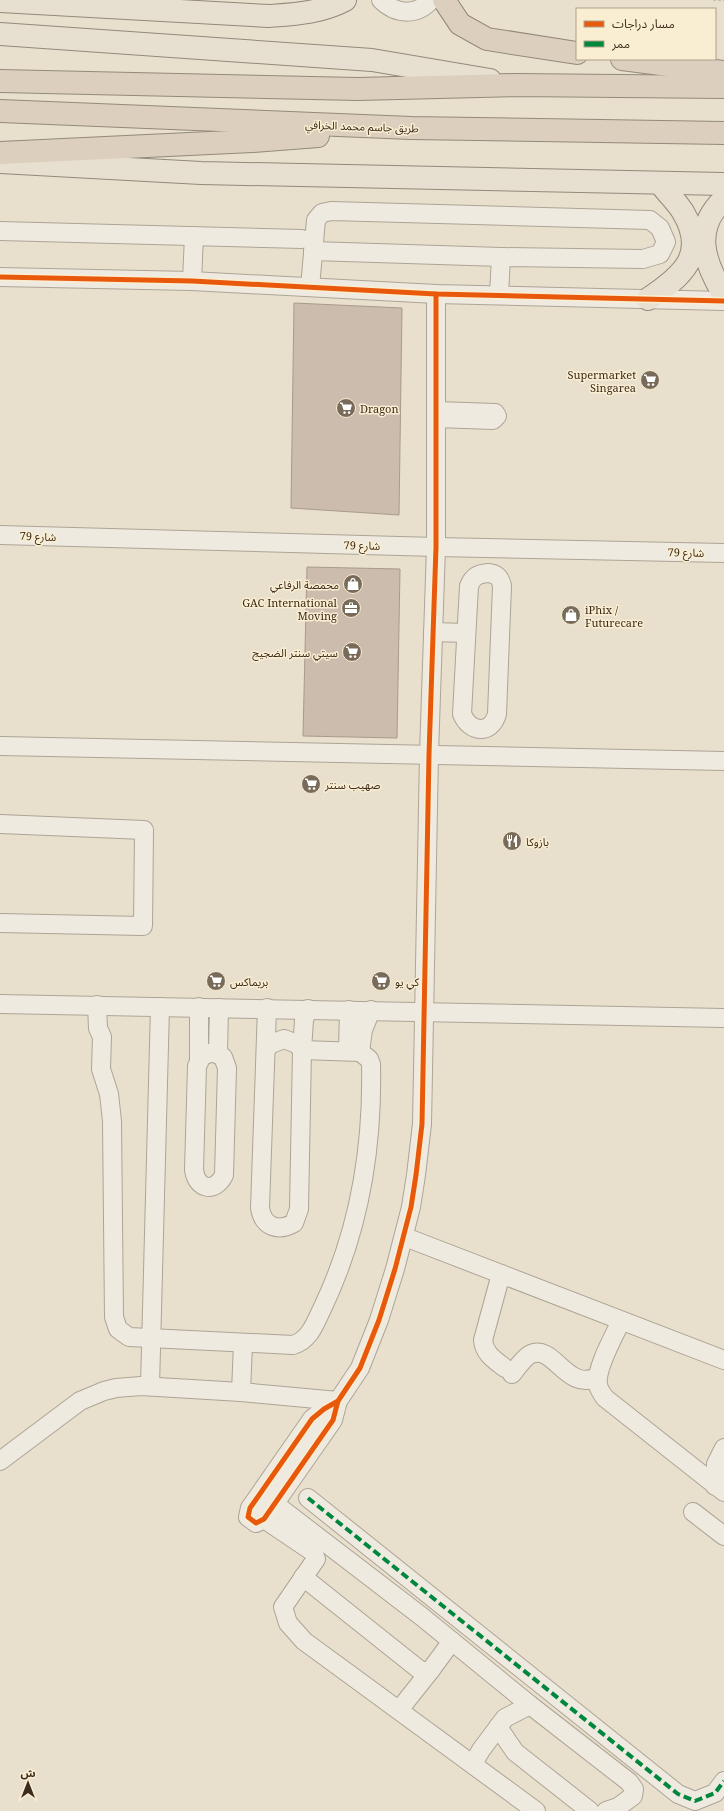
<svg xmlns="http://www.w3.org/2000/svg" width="724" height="1811" viewBox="0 0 724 1811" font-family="'Noto Serif','Noto Sans Arabic',serif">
  <rect width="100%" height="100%" fill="#e8dfcc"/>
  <g fill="#ccbcad" stroke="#a99a8b">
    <path d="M294,303L402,308L399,515L291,508Z"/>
    <path d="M307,567L400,569L397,738L303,736Z"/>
  </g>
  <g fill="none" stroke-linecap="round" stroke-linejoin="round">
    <g stroke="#ada496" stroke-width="20">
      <g id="minor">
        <path d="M381,0C396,15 417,16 431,0"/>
        <path d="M0,231L302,239"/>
        <path d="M313,251L501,257"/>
        <path d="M0,277L192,281L436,294L724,301"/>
        <path d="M192,281L194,236"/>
        <path d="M310,287L316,220L322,213L331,211L650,220L660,228L666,242L660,254L643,259L501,257L499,295"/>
        <path d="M436,411L495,413L497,416L493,420L436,418"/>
        <path d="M0,535L436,547L724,553"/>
        <path d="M488,573C497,574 500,577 502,586L497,714C491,735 470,733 462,714L469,586C473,576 478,574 488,573Z"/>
        <path d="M433,632L466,633"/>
        <path d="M0,746L724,761"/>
        <path d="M0,824L144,830L143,926L0,923"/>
        <path d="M0,1004L724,1018"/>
        <path d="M97,1005L98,1028L102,1037L101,1069L109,1094L112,1121L114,1317L118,1329L129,1337L293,1345C310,1340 315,1323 322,1309C359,1232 373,1149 371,1064L369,1059L360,1052L302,1050L297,1044L284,1039L271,1044L266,1049"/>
        <path d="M199,1007V1060"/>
        <path d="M267,1008L260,1208C263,1227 278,1232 294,1223L299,1209L302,1050L304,1020L308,1009"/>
        <path d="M348,1051L349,1010"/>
        <path d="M213,1052L223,1057L227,1068L224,1175C215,1193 197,1190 194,1170L197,1066L202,1056Z"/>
        <path d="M360,1052L363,1030L371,1010"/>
        <path d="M218,1054L219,1008"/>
        <path d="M405,1237L724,1360"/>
        <path d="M501,1274L483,1340C484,1354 495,1360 505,1368"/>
        <path d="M621,1321C614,1336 595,1369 598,1385C599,1390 602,1394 605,1398L724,1492"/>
        <path d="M512,1374C517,1368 524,1357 531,1354C554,1344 567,1392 597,1377"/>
        <path d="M150,1386L160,1007"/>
        <path d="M241,1392L243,1343"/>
        <path d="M338,1401L333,1420L264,1519L256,1523L248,1517L250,1508L312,1419L324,1409L338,1401L360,1368L379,1320L395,1269L411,1207L416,1175L422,1124L429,754L436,547V294"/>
        <path d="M0,1461L80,1401L104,1391L116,1388L141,1386L241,1392L338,1401"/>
        <path d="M715,1486L716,1464L724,1448"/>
        <path d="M308,1498L678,1794L695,1801L715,1793L724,1781"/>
        <path d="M275,1504L421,1616L530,1705L629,1782L634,1789L633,1796L618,1807L606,1811"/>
        <path d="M693,1512L724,1536"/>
        <path d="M264,1519L313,1552L316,1559L283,1607L288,1623L304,1641L536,1811"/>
        <path d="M303,1577L421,1671H430L452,1641"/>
        <path d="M399,1710L430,1671"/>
        <path d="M498,1727L515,1752L590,1811"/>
        <path d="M473,1764L481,1750L505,1718L530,1705"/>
      </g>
    </g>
    <g stroke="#93897c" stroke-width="24">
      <g id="major">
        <path d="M0,1L269,16C296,14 320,13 345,0"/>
        <path d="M0,34L372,60L490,80"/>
        <path d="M0,162L201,173L724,184"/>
        <path d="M724,199C692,229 704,262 724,295"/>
        <path d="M648,299C683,276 708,254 683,212C677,202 667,193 660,183"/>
      </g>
    </g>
    <g stroke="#93897c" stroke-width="24">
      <g id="highway">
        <path d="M444,0L460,24L487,39L577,53"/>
        <path d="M622,59L724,72"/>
        <path d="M0,81L358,89L515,85L724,87"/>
        <path d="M0,111L411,128L724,133"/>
        <path d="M0,153L252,141L318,136"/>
      </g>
    </g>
    <path stroke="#c8c0b6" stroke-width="2.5" stroke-dasharray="3 2" stroke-linecap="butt" d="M713,0H724"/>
    <use href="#minor" stroke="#efeae0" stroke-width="18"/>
    <use href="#major" stroke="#e7e0d0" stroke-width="22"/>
    <use href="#highway" stroke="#dccfbd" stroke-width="22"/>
    <path stroke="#00873e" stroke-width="4" stroke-dasharray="8 4" stroke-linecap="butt" d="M308,1498L678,1794L695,1801L715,1793L724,1781"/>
    <g stroke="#faeed2" stroke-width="8">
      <g id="cycleway">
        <path d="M0,277L192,281L436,294L724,301"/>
        <path d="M338,1401L333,1420L264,1519L256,1523L248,1517L250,1508L312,1419L324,1409L338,1401L360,1368L379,1320L395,1269L411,1207L416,1175L422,1124L429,754L436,547V294"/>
      </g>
    </g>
    <use href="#cycleway" stroke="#e8590c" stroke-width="5"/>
  </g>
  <defs>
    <g id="supermarket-disc" transform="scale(1)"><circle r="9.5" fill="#796b5a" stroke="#faeed2"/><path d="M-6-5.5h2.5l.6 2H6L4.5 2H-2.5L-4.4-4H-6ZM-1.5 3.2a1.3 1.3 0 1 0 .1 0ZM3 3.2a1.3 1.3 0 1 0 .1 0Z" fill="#fff"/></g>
    <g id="shop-disc" transform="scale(1)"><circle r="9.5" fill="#796b5a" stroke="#faeed2"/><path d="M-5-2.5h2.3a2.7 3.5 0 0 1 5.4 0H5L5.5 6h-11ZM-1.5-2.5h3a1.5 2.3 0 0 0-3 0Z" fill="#fff"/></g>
    <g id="office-disc" transform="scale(1)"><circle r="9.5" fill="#796b5a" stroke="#faeed2"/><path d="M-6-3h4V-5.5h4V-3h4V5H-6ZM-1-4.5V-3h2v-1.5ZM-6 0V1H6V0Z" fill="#fff"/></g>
    <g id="restaurant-disc" transform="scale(1)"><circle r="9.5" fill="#796b5a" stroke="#faeed2"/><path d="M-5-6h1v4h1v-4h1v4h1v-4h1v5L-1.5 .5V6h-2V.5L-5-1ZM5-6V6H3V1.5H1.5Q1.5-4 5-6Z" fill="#fff"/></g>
  </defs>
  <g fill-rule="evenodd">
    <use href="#supermarket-disc" x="650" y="380"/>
    <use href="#supermarket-disc" x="346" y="408"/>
    <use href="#shop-disc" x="353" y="584"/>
    <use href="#office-disc" x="351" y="608"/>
    <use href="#shop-disc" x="571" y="615"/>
    <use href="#supermarket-disc" x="352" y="652"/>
    <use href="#supermarket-disc" x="311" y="784"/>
    <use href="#restaurant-disc" x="512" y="841"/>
    <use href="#supermarket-disc" x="216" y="981"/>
    <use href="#supermarket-disc" x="381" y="981"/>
  </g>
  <g text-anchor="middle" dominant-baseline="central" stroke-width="3" stroke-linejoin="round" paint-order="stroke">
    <g font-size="11" fill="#3d2c1c" stroke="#faeed2">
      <text transform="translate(362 126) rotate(2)">طريق جاسم محمد الخرافي</text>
      <text transform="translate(38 536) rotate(2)">شارع 79</text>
      <text transform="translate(362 545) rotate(1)">شارع 79</text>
      <text transform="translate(686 552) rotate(1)">شارع 79</text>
    </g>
    <g font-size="11" fill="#3d2c1c" stroke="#faeed2" text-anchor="start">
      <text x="636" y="374" text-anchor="end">Supermarket<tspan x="636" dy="13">Singarea</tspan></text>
      <text x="360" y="408">Dragon</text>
      <text x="339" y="584" text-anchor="end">محمصة الرفاعي</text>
      <text x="337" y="602" text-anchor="end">GAC International<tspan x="337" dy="13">Moving</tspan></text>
      <text x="585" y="609">iPhix /<tspan x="585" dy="13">Futurecare</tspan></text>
      <text x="338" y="652" text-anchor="end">سيتي سنتر الضجيج</text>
      <text x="325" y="784">صهيب سنتر</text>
      <text x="526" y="841">بازوكا</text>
      <text x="230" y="981">بريماكس</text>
      <text x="395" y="981">كي يو</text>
    </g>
  </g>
  <rect x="576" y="8" width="140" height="52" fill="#faeed2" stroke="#aea089"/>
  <rect x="584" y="21" width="20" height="6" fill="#e8590c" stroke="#aea089"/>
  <text x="612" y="28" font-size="12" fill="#3d2c1c">مسار دراجات</text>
  <rect x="584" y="41" width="20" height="6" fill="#00873e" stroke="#aea089"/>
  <text x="612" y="48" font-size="12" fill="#3d2c1c">ممر</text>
  <g transform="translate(28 1783)" stroke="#faeed2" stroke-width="3" paint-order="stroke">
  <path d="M0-3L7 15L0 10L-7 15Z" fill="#3d2c1c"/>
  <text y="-6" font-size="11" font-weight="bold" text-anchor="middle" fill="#3d2c1c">ش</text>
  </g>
</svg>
